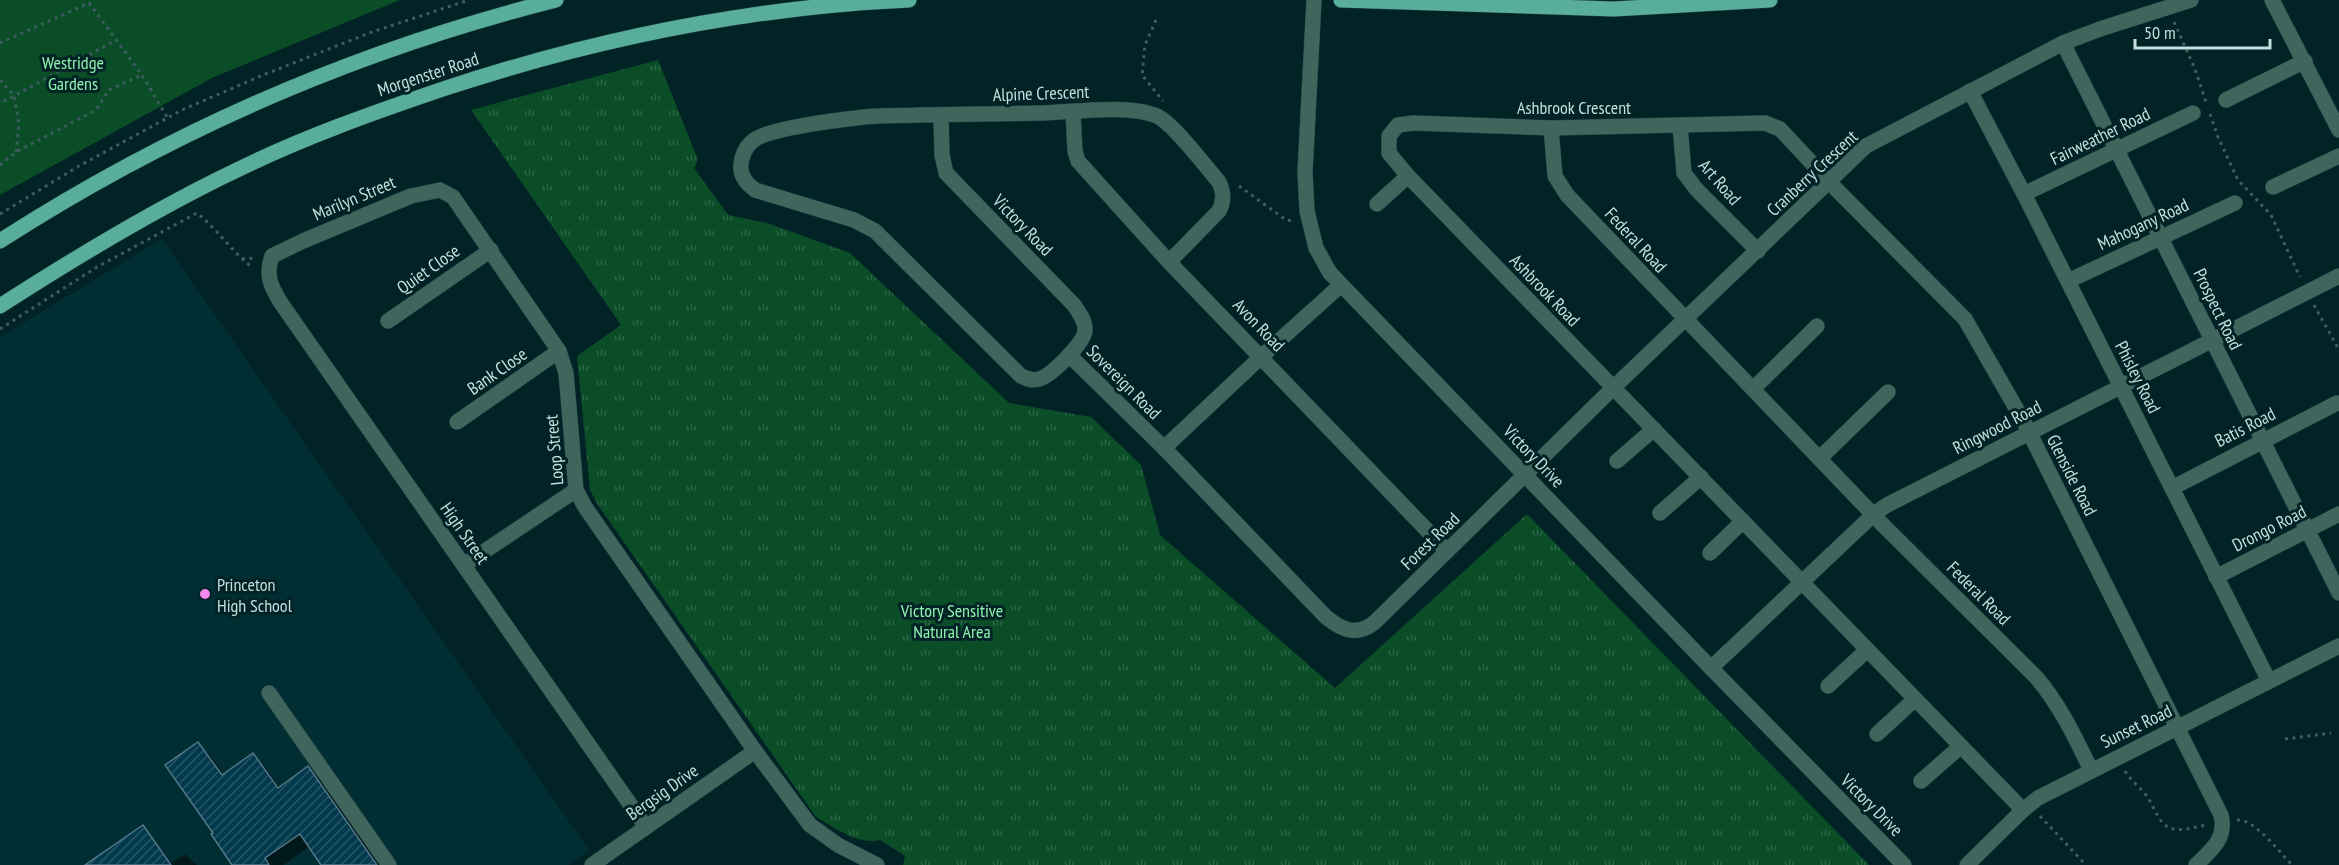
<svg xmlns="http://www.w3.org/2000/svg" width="2339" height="865" viewBox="0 0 2339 865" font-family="'PT Sans Narrow',sans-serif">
  <defs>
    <pattern id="grass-tufts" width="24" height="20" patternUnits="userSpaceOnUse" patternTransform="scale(1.5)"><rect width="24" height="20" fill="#0a4d27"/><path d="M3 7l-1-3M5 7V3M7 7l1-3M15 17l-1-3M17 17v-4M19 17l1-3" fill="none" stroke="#2c6646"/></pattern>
    <pattern id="building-hatch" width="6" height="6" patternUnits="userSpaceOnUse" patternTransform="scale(1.5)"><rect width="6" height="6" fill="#03394c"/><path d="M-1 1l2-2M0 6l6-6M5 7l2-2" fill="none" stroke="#265566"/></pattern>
  </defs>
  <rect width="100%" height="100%" fill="#012326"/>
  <path fill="#002e32" d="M162,239L589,850L568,865H0V337Z"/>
  <path fill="url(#grass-tufts)" d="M658,60L698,160L694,168L728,215L767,223L850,253L1009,403L1091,417L1141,465L1160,535L1335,688L1527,514L1869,865H903L905,856L880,840C856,845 836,828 816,817L598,505L590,490L577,356L621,325L471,110Z"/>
  <path fill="#0a4d27" d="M0,0H400L212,78L0,195Z"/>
  <g fill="#0007">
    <path d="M198,744L210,755L224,775L253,755L265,767L280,788L308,768L320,780L380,865H323L310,846L283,865H235L215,833Z"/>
    <path d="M142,827L154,839L171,863L185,854L197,865H88Z"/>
  </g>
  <g fill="url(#building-hatch)" stroke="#54788a" stroke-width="1.5">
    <path d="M198,742L222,775L253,753L278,788L308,766L377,865H321L300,834L265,858L269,865H232L211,834L213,833L165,765Z"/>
    <path d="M143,825L171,865H85Z"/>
  </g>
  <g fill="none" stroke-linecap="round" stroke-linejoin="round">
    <g stroke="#214144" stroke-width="16">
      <g id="minor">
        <path d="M1314,0L1305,172L1307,211L1316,248L1330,273L1711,668L1904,865"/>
        <path d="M2272,0L2339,130"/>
        <path d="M2063,43L2339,593"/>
        <path d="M1970,91L2024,194L2269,681"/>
        <path d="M2226,100L2305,61"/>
        <path d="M1073,112L1075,151L1078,161L1169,262L1447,551"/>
        <path d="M941,115L942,155L946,173L1074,305C1079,313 1086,321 1085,331C1083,344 1051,376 1039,379C1032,381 1027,379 1021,376L875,231L854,220L755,190C752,187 747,184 745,180C736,168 743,148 754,140C768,129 836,120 856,118C877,115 899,116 920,115C961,114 1002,114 1043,113C1074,112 1129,104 1157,116C1174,124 1205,166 1219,182C1224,193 1224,201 1219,211L1169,262"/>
        <path d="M1680,126L1684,173L1697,190L1758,251"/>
        <path d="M1551,128L1555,176L1567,195L1881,523L2036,677C2060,705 2075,737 2091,770"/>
        <path d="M1408,176L2023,810"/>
        <path d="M2273,187L2339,156"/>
        <path d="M2024,194L2193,113"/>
        <path d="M1377,204L1408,176L1389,153V136L1398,125L1413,123L1551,128L1765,123L1780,129L1836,189L1965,319L2024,422L2221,815C2227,839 2211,850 2196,865"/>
        <path d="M2068,281L2235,203"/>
        <path d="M388,321L491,250"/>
        <path d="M1069,355L1164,448L1326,617C1342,630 1357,637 1375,622L1613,388L1866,146L2063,43L2100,29L2191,0"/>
        <path d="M1753,389L1817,326"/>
        <path d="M457,422L559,351"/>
        <path d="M1164,448L1262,356L1341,285"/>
        <path d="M1820,458L1888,392"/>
        <path d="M1617,461L1654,429"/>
        <path d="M2172,488L2337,403"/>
        <path d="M1660,513L1701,477"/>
        <path d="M1710,553L1743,521"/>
        <path d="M464,565L576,490"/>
        <path d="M2216,577L2339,514"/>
        <path d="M1711,668L1874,514L1887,505L2339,276"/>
        <path d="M1828,686L1867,650"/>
        <path d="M269,693L389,865"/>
        <path d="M1877,734L1915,699"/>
        <path d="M1921,781L1961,746"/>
        <path d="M646,827L281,303C271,287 265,275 272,256L303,241L411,196L440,190L453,197L559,351L566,373L576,490L585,507L755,751L810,825L838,845L877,865"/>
        <path d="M592,865L755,751"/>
        <path d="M1967,865L2023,810L2038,798L2339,646"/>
      </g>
    </g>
    <g stroke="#214144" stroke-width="16">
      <g id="major">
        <path d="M1341,0L1614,9L1770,0"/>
        <path d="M0,241C172,130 358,50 556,0"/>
        <path d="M0,306C76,257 155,209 237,170C304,137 375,112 446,88C595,39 752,7 909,0"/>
      </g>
    </g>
    <g stroke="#3e5d5f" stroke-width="3" stroke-dasharray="3 4.5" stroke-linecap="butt">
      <path d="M1156,20L1145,45L1142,75L1163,101"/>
      <path d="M2174,22L2195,69L2206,102"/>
      <path d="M0,43L89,3L142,75L167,117"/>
      <path d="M0,80L14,96L0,103"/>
      <path d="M2210,114L2218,137L2238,180L2271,215L2300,277"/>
      <path d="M16,152L19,124L14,96L116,40"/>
      <path d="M0,165L16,152L96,110L109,90L142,75"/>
      <path d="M1239,186L1286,220L1293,221"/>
      <path d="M0,214L79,166L182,110L263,75L372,32L469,0"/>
      <path d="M242,259L256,258"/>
      <path d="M2314,305L2339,350"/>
      <path d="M0,329L97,267L197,213C218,230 232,252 253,268"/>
      <path d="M2285,739L2331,733"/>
      <path d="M2125,771C2131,781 2139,786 2146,795C2151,801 2154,810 2158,816C2169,837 2188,828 2207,825"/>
      <path d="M2040,816L2086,865"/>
      <path d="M2237,820C2254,818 2280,853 2292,865"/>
    </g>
    <use href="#minor" stroke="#3f655c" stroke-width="15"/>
    <use href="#major" stroke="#58ad9b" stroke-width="15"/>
  </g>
  <circle fill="#f788eb" stroke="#012326" stroke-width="2" cx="205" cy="594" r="6"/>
  <g text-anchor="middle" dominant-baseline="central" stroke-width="6" stroke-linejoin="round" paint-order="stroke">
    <g font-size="18" fill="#90f2ae" stroke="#012326">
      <text x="73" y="62">Westridge<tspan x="73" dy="21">Gardens</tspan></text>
      <text x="952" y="610">Victory Sensitive<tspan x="952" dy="21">Natural Area</tspan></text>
    </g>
    <g font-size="18" fill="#c7dee0" stroke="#012326">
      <text transform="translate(428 74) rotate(-18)">Morgenster Road</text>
      <text transform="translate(1041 93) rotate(-2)">Alpine Crescent</text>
      <text x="1574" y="107">Ashbrook Crescent</text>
      <text transform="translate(2100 136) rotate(-26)">Fairweather Road</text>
      <text transform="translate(1812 173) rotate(-43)">Cranberry Crescent</text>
      <text transform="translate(1720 182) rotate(49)">Art Road</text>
      <text transform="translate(354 198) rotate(-23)">Marilyn Street</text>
      <text transform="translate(2143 224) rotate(-25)">Mahogany Road</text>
      <text transform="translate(1023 225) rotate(46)">Victory Road</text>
      <text transform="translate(1636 240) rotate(47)">Federal Road</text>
      <text transform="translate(428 269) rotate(-35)">Quiet Close</text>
      <text transform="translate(1545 290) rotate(46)">Ashbrook Road</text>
      <text transform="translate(2218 309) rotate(64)">Prospect Road</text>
      <text transform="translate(1259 325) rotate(46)">Avon Road</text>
      <text transform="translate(497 371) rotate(-35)">Bank Close</text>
      <text transform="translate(2138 377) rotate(63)">Phisley Road</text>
      <text transform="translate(1124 382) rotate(45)">Sovereign Road</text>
      <text transform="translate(1997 427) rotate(-27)">Ringwood Road</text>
      <text transform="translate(2245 427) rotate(-27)">Batis Road</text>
      <text transform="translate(554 450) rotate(-95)">Loop Street</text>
      <text transform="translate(1534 456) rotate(46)">Victory Drive</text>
      <text transform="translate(2072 475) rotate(63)">Glenside Road</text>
      <text transform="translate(2269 528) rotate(-27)">Drongo Road</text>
      <text transform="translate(465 533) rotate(55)">High Street</text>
      <text transform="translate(1430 541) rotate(-44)">Forest Road</text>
      <text transform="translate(1979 593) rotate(45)">Federal Road</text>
      <text transform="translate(2136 726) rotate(-26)">Sunset Road</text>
      <text transform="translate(662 792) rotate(-35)">Bergsig Drive</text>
      <text transform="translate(1872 805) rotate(45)">Victory Drive</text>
    </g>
    <g font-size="18" fill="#c7dee0" stroke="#012326" text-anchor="start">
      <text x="217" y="584">Princeton<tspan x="217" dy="21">High School</tspan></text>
    </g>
  </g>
  <path d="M2135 39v9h135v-9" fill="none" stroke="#c7dee0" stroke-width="3"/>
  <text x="2144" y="39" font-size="18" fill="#c7dee0" stroke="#012326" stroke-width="4.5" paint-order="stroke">50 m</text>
</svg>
